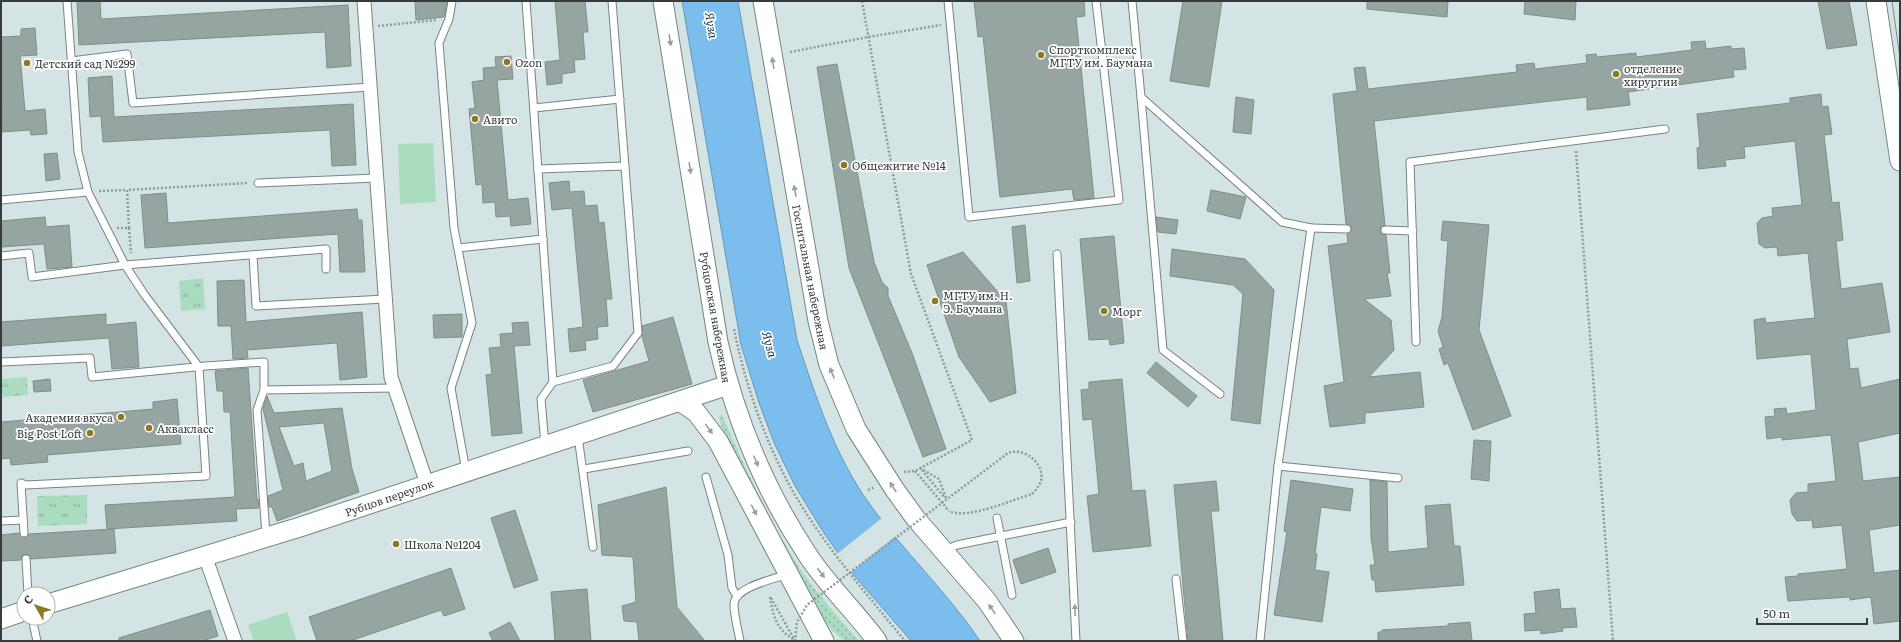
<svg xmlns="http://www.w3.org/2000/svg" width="1901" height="642" viewBox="0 0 1901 642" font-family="Literata,serif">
  <defs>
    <pattern id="grass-dots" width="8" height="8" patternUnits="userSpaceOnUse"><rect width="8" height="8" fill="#aadcbf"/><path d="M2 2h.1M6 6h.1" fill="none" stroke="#8bb49c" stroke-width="1.8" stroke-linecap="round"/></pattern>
    <pattern id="park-tufts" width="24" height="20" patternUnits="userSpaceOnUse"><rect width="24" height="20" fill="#aadcbf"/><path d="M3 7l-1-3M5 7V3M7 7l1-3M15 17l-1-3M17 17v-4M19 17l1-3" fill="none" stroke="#8bb49c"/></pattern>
  </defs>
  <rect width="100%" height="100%" fill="#d4e3e4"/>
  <path fill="url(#grass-dots)" d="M722,415C744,465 766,515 796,562C814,590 837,616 859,641H845L833,631L800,591L779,551L721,425L719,417Z"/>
  <g fill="url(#park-tufts)">
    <path d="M203,278L205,309L181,311L179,281Z"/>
    <path d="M27,377L28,395L2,397L1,379Z"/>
    <path d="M87,495V524L38,526L37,496Z"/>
  </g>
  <g fill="#aadcbf">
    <path d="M433,143L436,202L400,204L398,144Z"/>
    <path d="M287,612L297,641H254L248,625Z"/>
  </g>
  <path fill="#7bbeee" stroke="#6697b9" d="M682,1H738L797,340C816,397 835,457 871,506C905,553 948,593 980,641H911L852,573L822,530L795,486L775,445L759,403L741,345Z"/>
  <path fill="#d4e3e4" d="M882,518L896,536L850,573L837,554Z"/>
  <g fill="#97a5a2" stroke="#808e8a" fill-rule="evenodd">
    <path d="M77,1H100L101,19L348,5L351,66L327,68L325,32L79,45Z"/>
    <path d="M415,1H447L444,17L416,20Z"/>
    <path d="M555,1H585L588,32H583L585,59L574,60L575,72L562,74V83L547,85L545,62L560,60Z"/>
    <path d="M974,1H1084L1085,16L1076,17L1094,198L1074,200L1072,189L1000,197L983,36L978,37Z"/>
    <path d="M1183,1H1222L1209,87L1170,81Z"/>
    <path d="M1367,1H1448L1447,17L1367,9Z"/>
    <path d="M1525,1H1576L1575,20L1524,14Z"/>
    <path d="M1818,1H1849L1857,45L1827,49Z"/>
    <path d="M35,28L37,55L20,56L25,111L45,109L47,134L31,135L30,130L2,132L1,37L21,36V29Z"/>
    <path d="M1705,41L1706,49L1731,46V49L1744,48L1746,69L1733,70L1734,77L1628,92L1630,105L1587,110V97L1374,121L1385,225L1381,227L1380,230L1382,234L1386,235L1390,273H1387L1391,296L1364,299L1391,320L1394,350L1369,377L1420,372L1424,407L1365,413V423L1330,427L1324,386L1344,382L1328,246L1348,243L1347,234L1351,232L1352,229L1350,225L1346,224L1333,94L1357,91L1354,68L1365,67L1368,89L1517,72L1516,65L1534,63L1535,69L1587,63L1586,55L1596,54L1597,57L1636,53V57L1692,50L1691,42Z"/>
    <path d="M511,56L513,79L497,80L508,200L528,198L531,224L511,226L510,216L496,217L495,202L483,203L482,184L476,185L469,109L475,108L472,82L484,80L483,68L496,67L495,57Z"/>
    <path d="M837,64L874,262L882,282L888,288V296L912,353L946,449L923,457L849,268L817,67Z"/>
    <path d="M112,76L114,117L353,104L356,165L332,166L330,130L103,142L101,116L90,117L88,78Z"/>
    <path d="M1821,94L1822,107L1828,106L1832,134L1824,135L1832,203L1839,202L1843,240L1836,241L1841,289L1882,283L1890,332L1847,339L1850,369L1858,368L1861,388L1900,379V433L1858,442L1863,481L1900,477V525L1869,530L1874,573L1900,570V621L1874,624L1871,597L1850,600V597L1788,601L1785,577L1798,576V574L1847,569L1842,525L1813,528L1812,520L1797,521L1792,514L1790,500L1796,493L1808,492V484L1836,481L1831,435L1782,440V437L1767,439L1765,417L1775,416L1774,409L1786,408L1787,414L1816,410L1811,354L1757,359L1754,320L1765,318L1766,323L1815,318L1808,253L1778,256L1777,247L1765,248L1759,244L1757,223L1762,218L1773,216L1772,208L1802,205L1795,141L1744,147L1745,158L1725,160L1726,166L1698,169L1697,148L1700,147L1697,114L1790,103V98Z"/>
    <path d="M1236,97L1254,100L1251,134L1233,132Z"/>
    <path d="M57,153L60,179L46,181L44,154Z"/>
    <path d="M569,181L570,192L584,191L585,206L597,205L599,223L604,222L612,299H606L608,326L597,327L598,339L585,341L586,350L570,352L568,329L583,327L572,208L552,210L549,183Z"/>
    <path d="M1211,190L1246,197L1240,219L1207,211Z"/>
    <path d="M166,193L168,223L357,209L358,220H362L365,272H340L338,234L145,248L141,195Z"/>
    <path d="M45,217L46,227L69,225L72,267L47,269L44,244L1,247V221Z"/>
    <path d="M1156,217L1178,220L1176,234L1158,232Z"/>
    <path d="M1443,221L1489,225L1479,330L1511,416L1473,430L1448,363L1444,365L1439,349L1443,347L1438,331L1442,317L1448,241L1441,240Z"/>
    <path d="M1025,225L1030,281L1017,283L1012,227Z"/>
    <path d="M1114,236L1124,343L1110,345L1109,339L1089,340L1080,239Z"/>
    <path d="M1172,249L1245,259L1274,290L1260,424L1231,420L1243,294L1233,285L1170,276Z"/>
    <path d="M963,252L1006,301L1016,393L990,402L959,357L927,265Z"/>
    <path d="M244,280L246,322L362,312L367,377L340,380L337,343L247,350L248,358L233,359L231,326H218L217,281Z"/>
    <path d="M106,314V325L136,322L139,367L112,369L109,338L1,346V322Z"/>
    <path d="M462,314V337L434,338L433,315Z"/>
    <path d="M673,317L692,384L593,412L583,380L649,361L642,336V326Z"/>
    <path d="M528,322L530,345L514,346L522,433L492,436L486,375L492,374L489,348L501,347L500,334L513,333L512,323Z"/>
    <path d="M1156,362L1197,396L1188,407L1147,373Z"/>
    <path d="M248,368L257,500L258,499L259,508L236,509L237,521L107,529L105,505L235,497L230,412H224L223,391H217L215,371Z"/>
    <path d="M50,379L51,391L34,392L33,381Z"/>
    <path d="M1122,379L1132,491L1145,490L1151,546L1093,552L1087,496L1099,494L1092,419L1083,420L1081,390L1089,389V382Z"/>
    <path d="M267,396L274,413L342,408L352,469L359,492L277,521L272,507H269L268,496L283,490L263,409ZM324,423L332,471L306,481L303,463L294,466L279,427Z"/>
    <path d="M177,399L181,444L47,455L48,462L11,465L10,458L1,459V422L153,409V402Z"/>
    <path d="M1474,440L1491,441L1489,481L1471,479Z"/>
    <path d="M1291,480L1353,489L1350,511L1321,507L1315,554H1317L1315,570L1329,572L1322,622L1274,615L1287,532L1284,531Z"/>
    <path d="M1370,480L1387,482L1388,552L1428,548L1425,506L1450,504L1454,546H1460L1464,585L1376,592L1375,580H1372L1370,565H1375L1371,537Z"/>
    <path d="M1216,481L1219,511H1211L1223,641H1188L1174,485Z"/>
    <path d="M666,487L677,607L705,641H639L637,622L624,621L622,606L636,602L633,557L602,555L598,505Z"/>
    <path d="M515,510L538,580L514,588L491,518Z"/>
    <path d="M114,529L116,553L31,559L29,555L25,554L22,556L21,560L1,561V535L19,533L24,538L29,534Z"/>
    <path d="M1048,548L1056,572L1021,584L1013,560Z"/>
    <path d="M451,568L465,609L444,616L441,610L350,641H317L309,617Z"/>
    <path d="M587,589L591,641H555L551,592Z"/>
    <path d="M1559,589L1561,609L1575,608L1577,627L1562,628L1563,631L1541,634L1540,630L1525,631L1524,614L1536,613L1534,592Z"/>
    <path d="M210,610L218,636L202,641H119V638Z"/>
    <path d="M510,622L520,641H493L489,633Z"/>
    <path d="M1470,622L1472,641H1378V632H1382V630L1448,626V624Z"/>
  </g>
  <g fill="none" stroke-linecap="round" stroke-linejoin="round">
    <g stroke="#778485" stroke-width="9">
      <g id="lane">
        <path d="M452,1L449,19L439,43L454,228L472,323L451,388L466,471"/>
        <path d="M526,1L553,382"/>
        <path d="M948,1L969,217L1119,200L1096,1"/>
        <path d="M1132,1L1141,97L1282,222L1311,228L1278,466L1260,641"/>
        <path d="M71,61L127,54L133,103L370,87"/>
        <path d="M1141,97L1163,350L1220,394"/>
        <path d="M534,108L620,99"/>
        <path d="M538,169L625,166"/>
        <path d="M258,183L376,178"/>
        <path d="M1,200L88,192"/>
        <path d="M1311,228L1347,229"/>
        <path d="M1385,230L1413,231"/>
        <path d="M458,248L543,239"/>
        <path d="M1057,254L1076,641"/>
        <path d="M253,255L256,306L385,299"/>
        <path d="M1,256L29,253L32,277L125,265L326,249V269"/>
        <path d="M1416,342L1410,162L1665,129"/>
        <path d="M1,362L90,358L92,377L206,366L264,362V390L257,410L266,535"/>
        <path d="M264,390L394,388"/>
        <path d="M578,436L593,547"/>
        <path d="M545,445L541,399L553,382L613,366L638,333L612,1"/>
        <path d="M1278,466L1398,478"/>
        <path d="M584,469L688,451"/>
        <path d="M706,477L728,555L732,588L737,596"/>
        <path d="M997,518L1012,595"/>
        <path d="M1,521L23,520"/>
        <path d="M24,533L21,483L26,485L206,476L199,367L144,294L125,265L88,192L78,152L67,1"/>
        <path d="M945,550L957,545L1071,522"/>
        <path d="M26,559L28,594"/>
        <path d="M1176,579L1183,641"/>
        <path d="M32,618L37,641"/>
        <path d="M740,641C738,629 734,616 734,604C735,587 774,579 788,574"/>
      </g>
    </g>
    <g stroke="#778485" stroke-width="15">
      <g id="street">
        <path d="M364,1L391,377L427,484"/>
        <path d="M205,556L235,641"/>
      </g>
    </g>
    <g stroke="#778485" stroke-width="21">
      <g id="secondary">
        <path d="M663,1L718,342C735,419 763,487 807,554C827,585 855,611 877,641"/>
        <path d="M763,1L818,321L829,365L856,429L895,490L916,519L987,601L1014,641"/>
        <path d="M1876,1L1900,161"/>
        <path d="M681,402L696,412L718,441L824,641"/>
        <path d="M48,604L300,527L728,385"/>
        <path d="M1,619L24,611"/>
      </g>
    </g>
    <g stroke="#8f9a9b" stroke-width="2.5" stroke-dasharray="2 2" stroke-linecap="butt">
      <path d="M862,1L911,274L972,440L915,471L903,472"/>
      <path d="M378,26L437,20"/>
      <path d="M790,52L868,37L941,25"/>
      <path d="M1576,151L1613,641"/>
      <path d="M99,191L127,190"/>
      <path d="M117,228H129L127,190L248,183"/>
      <path d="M129,228L131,253"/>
      <path d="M734,329C745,383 764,439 791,488C822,543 865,592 905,641"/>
      <path d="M920,468L939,479L946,498"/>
      <path d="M922,470L944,497"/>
      <path d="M915,471L949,511"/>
      <path d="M868,490L875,487"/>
      <path d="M770,597C773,616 777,631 795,640"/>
      <path d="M771,598L794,639"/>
    </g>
    <use href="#lane" stroke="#fff" stroke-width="7"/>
    <use href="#street" stroke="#fff" stroke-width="13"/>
    <use href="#secondary" stroke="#fff" stroke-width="19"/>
    <path stroke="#818b8c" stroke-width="1" d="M1892,1L1900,58"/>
    <path stroke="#8f9a9b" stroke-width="2.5" stroke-dasharray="2 2" stroke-linecap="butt" d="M795,641L797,622L807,605L1008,453C1024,447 1045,463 1041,481C1039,486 1036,490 1032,494C1012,500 967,520 949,511"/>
  </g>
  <defs><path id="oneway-solid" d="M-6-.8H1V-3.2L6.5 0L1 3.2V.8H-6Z"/></defs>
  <g fill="#9a9e9e">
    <use href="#oneway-solid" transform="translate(670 40) rotate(81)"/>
    <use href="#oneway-solid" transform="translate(773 63) rotate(-99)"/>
    <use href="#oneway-solid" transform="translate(690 168) rotate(81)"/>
    <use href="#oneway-solid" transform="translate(795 191) rotate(-100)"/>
    <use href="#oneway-solid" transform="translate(832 373) rotate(-113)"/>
    <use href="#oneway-solid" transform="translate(709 429) rotate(54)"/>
    <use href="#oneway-solid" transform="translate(756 461) rotate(67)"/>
    <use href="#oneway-solid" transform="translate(893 487) rotate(-123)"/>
    <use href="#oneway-solid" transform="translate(754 510) rotate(62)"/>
    <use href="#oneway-solid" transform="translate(821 573) rotate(53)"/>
    <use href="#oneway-solid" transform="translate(992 609) rotate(-125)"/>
    <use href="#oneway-solid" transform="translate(1075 610) rotate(-92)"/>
  </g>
  <g fill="#8c7a1f" stroke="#fff" stroke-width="1.5">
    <circle cx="1041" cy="55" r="4"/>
    <circle cx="507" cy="62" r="4"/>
    <circle cx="27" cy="63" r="4"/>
    <circle cx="1616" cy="74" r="4"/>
    <circle cx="475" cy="119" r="4"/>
    <circle cx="844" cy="165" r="4"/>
    <circle cx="935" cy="301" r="4"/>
    <circle cx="1104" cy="311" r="4"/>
    <circle cx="121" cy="417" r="4"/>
    <circle cx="149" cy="428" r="4"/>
    <circle cx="90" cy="433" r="4"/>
    <circle cx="396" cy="544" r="4"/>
  </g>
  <g text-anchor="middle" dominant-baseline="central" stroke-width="3.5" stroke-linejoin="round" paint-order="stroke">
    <g font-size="11" fill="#363c3d" stroke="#fff" text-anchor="start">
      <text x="1049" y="49">Спорткомплекс<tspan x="1049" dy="13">МГТУ им. Баумана</tspan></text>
      <text x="515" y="62">Ozon</text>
      <text x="35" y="63">Детский сад №299</text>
      <text x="1624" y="68">отделение<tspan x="1624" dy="13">хирургии</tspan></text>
      <text x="483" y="119">Авито</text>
      <text x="852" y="165">Общежитие №14</text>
      <text x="943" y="295">МГТУ им. Н.<tspan x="943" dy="13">Э. Баумана</tspan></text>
      <text x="1112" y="311">Морг</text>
      <text x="113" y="417" text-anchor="end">Академия вкуса</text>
      <text x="157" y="428">Аквакласс</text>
      <text x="82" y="433" text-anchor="end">Big Post Loft</text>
      <text x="404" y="544">Школа №1204</text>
    </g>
    <g font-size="11" fill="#363c3d" stroke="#fff">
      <text transform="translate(811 277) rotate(79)">Госпитальная набережная</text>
      <text transform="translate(716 317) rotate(80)">Рубцовская набережная</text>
      <text transform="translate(389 497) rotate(-19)">Рубцов переулок</text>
    </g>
    <g font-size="12" font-style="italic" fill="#163448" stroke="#fff">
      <text transform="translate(712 25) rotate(81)">Яуза</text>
      <text transform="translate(770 344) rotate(75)">Яуза</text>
    </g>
  </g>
  <rect width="1901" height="642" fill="none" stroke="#363c3d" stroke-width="4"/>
  <g transform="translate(36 606) rotate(309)"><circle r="19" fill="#ffffff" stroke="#afb1b1"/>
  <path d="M0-3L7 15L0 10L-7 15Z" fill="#8c7a1f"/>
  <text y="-6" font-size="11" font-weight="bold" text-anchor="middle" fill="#363c3d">С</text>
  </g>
  <path d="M1757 618v6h110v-6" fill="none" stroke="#363c3d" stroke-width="2"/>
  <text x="1763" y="618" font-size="12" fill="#363c3d" stroke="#ffffff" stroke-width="3" paint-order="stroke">50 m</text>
</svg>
